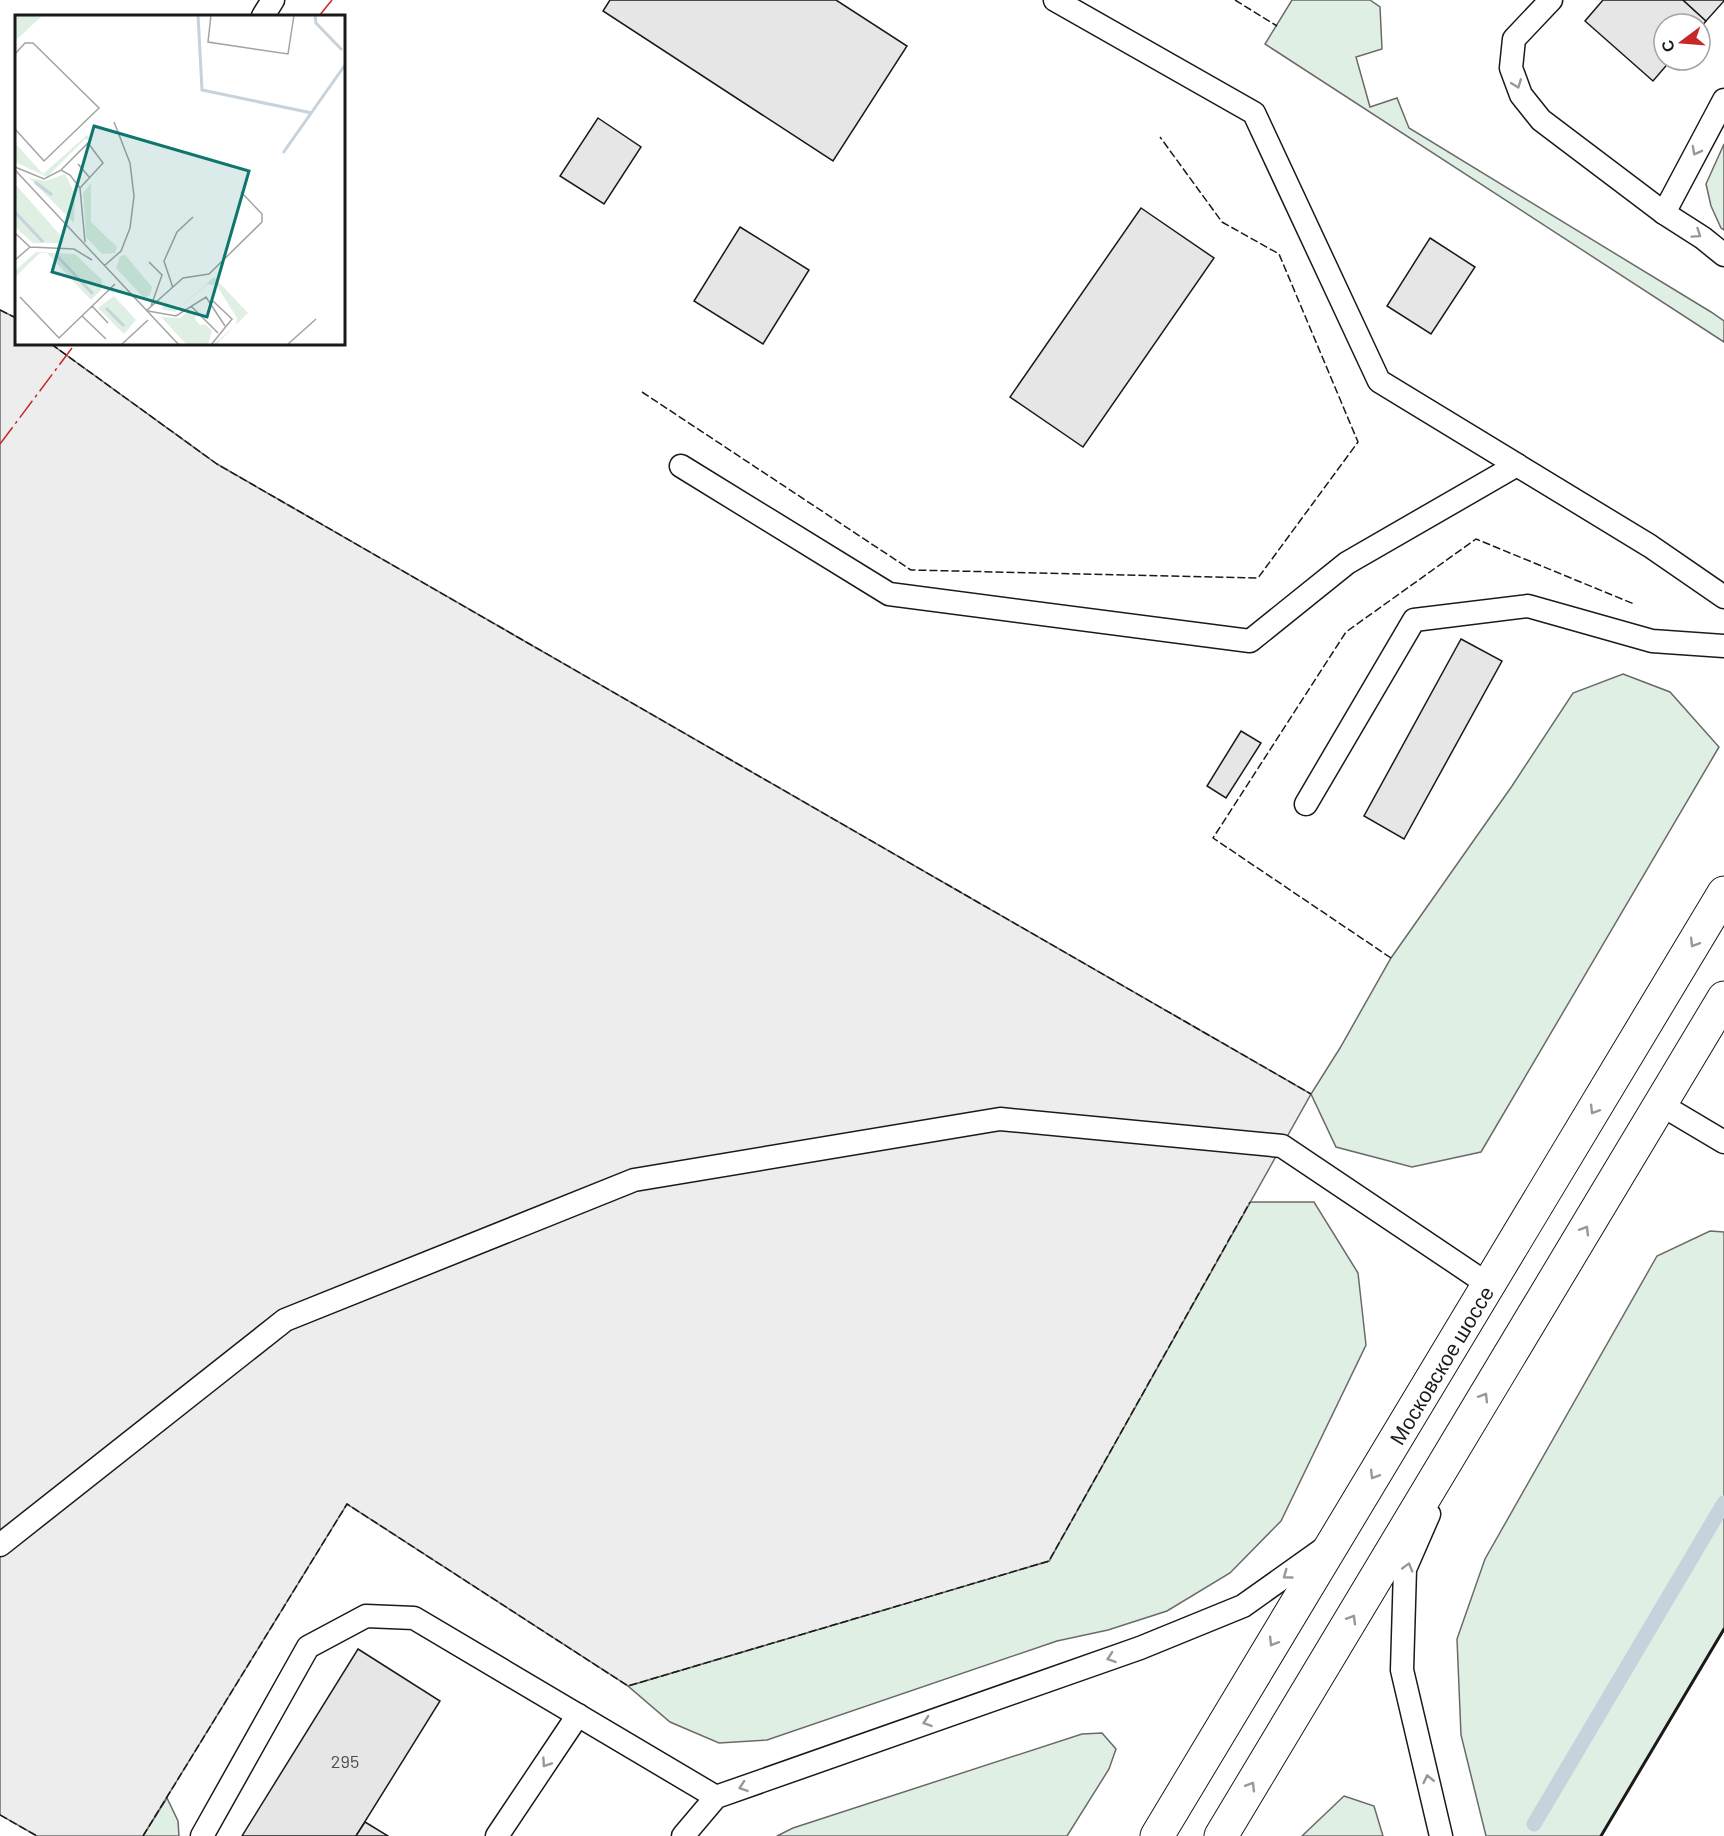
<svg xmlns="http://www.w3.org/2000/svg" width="1724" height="1836" viewBox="0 0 1724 1836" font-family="Barlow,sans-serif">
  <rect width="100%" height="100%" fill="#fff"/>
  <g fill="#e0efe3" stroke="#6a6a6a" stroke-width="1.5">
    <path d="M1292,0H1370L1380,7L1382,49L1356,57L1370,107L1397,98L1409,128L1711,312L1724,321V342L1265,44Z"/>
    <path d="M1724,144V230L1721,228L1711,206L1706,184Z"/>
    <path d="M1623,674L1670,692L1719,747L1481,1152L1412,1167L1336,1147L1311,1094L1340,1048L1391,958L1512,786L1573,693Z"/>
    <path d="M1250,1202H1314L1358,1273L1366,1345L1281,1521L1230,1573L1167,1611L1108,1630L1057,1641L767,1740L719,1743L670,1722L628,1686L1049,1561Z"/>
    <path d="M1710,1231L1724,1232V1629L1601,1836H1486L1461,1735L1457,1639L1485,1559L1657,1256Z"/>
    <path d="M1102,1733L1116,1749L1109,1769L1067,1836H777L793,1828L1082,1734Z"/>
    <path d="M1344,1796L1374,1806L1383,1836H1302Z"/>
    <path d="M167,1798L178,1821L179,1836H143Z"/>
  </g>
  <path fill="#ededed" stroke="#6a6a6a" stroke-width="1.5" d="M0,310L16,318V344H51L217,464L1311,1094L1049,1561L628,1686L347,1504L143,1836H37L0,1815Z"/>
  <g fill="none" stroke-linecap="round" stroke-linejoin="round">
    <path stroke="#c6d2dc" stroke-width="15" d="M1534,1824L1724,1503"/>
  </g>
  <g fill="#e6e6e6" stroke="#1a1a1a" stroke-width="1.5">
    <path d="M610,0H836L907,46L833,161L603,11Z"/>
    <path d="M1603,0H1683L1706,21L1700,28V24H1664V60H1671L1653,81L1585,21Z"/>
    <path d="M1683,0H1724V1L1706,21Z"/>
    <path d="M598,118L641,147L604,204L560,176Z"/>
    <path d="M1141,208L1214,258L1083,447L1010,397Z"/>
    <path d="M740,227L809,270L763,344L694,301Z"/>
    <path d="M1430,238L1475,267L1431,334L1387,306Z"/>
    <path d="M1461,639L1502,661L1404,839L1364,816Z"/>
    <path d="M1241,731L1261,743L1226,798L1207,786Z"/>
    <path d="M358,1649L440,1701L356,1836H242Z"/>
    <path d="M365,1822L388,1836H356Z"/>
  </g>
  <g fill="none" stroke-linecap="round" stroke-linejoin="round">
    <g stroke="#1a1a1a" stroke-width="25">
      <g id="service">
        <path d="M1055,0L1254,113L1379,381L1650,546L1724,597"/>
        <path d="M1551,0L1514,39L1511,68L1521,95L1541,120L1664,213L1703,238L1724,255"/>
        <path d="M263,16L273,0"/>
        <path d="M1664,213L1724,100"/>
        <path d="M681,466L889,594L1250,641L1347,563L1517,465"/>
        <path d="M1306,804L1414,620L1528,606L1652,641L1724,646"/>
        <path d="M1660,1104L1724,1142"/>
        <path d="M1429,1514L1405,1569L1402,1670L1441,1836"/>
        <path d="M0,1545L285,1320L634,1180L1000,1119L1282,1146L1489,1285"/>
        <path d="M202,1836L308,1647L366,1616L414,1618L716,1797"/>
        <path d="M497,1836L578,1715"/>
        <path d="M683,1836L716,1797L1140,1648L1243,1606L1326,1547"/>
      </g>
    </g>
    <g stroke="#1a1a1a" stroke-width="35">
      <g id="trunk">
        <path d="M1157,1836L1724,893"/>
        <path d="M1221,1836L1724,998"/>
      </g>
    </g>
    <use href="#service" stroke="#fff" stroke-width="22"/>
    <use href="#trunk" stroke="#fff" stroke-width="33"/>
    <g stroke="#1a1a1a" stroke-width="1.5" stroke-dasharray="8 3" stroke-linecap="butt">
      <path d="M1235,0L1277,26"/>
      <path d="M0,310L16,318"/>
      <path d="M51,344L217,464L1311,1094"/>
      <path d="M642,392L911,570L1258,578L1358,442L1279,254L1222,222L1160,137"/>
      <path d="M1391,958L1213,838L1346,632L1476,539L1634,604"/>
      <path d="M0,1815L37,1836"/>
      <path d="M143,1836L347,1504L628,1686L1049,1561L1250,1202"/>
    </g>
    <path stroke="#1a1a1a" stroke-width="3" d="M1601,1836L1724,1629"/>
    <g stroke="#c62828" stroke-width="1.5" stroke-dasharray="21 4.5 3 4.5" stroke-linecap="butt">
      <path d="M319,16L332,0"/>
      <path d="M0,444L75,344"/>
    </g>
  </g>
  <defs><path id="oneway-chevron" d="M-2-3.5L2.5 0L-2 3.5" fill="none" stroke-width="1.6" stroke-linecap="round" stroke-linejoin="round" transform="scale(1.5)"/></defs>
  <g stroke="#989898">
    <use href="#oneway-chevron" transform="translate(1517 84) rotate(69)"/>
    <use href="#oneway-chevron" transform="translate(1696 151) rotate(118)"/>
    <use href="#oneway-chevron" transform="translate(1697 234) rotate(34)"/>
    <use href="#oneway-chevron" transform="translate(1694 943) rotate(121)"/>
    <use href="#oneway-chevron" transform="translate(1594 1110) rotate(121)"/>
    <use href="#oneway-chevron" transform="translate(1585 1230) rotate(-59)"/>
    <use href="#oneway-chevron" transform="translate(1484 1397) rotate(-59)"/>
    <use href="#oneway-chevron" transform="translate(1374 1475) rotate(121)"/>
    <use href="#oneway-chevron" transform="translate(1408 1567) rotate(-74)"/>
    <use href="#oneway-chevron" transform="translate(1287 1575) rotate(144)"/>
    <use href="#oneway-chevron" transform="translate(1352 1619) rotate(-59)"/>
    <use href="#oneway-chevron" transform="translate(1273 1642) rotate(121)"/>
    <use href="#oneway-chevron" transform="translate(1111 1658) rotate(161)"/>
    <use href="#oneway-chevron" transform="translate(927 1722) rotate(161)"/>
    <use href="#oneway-chevron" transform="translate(546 1763) rotate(124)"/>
    <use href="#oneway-chevron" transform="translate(1428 1779) rotate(-103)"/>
    <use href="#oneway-chevron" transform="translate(1251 1786) rotate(-59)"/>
    <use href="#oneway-chevron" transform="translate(743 1787) rotate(161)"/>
  </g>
  <g text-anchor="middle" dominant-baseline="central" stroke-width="4.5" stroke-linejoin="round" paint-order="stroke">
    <g font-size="18" fill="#4d4d4d">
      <text x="345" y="1761">295</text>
    </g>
    <g font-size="21" fill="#1a1a1a" stroke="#fff">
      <text transform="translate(1441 1365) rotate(-59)">Московское шоссе</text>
    </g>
  </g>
  <g transform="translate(15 15)">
    <rect width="330" height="330" fill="#fff"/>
    <path d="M0,0H28L0,26ZM72,120L78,126L70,124L32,162L0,147V128L28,159ZM50,159L60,179L59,208L14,163L31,166ZM76,168V207L102,232L100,238L87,239L71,222L68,178ZM0,169L47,222L48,228H18L1,213ZM21,237L60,239L87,265L86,275L76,285L32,238H25L0,262V256ZM110,240L137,272L135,280L129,283L101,253L105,241ZM199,262L233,298L201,330H198L221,310L222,303L202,271L192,269L160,297L146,294L151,288L162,295ZM99,281L121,305L109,319L83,293ZM173,296L181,299L180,304L185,310L190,309L197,316L193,330H172L146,302L165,303Z" fill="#e0efe3"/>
    <path fill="none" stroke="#c6d2dc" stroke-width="3" d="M183,0L187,75L297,98M300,0L301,8L327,35M268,138L330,50M20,167L37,180M0,197L28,227M42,241L78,279M91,293L109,311"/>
    <path fill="none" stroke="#a3a3a3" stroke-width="1.5" d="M196,0L193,27L273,39L279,0M0,39L10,28H18L84,93L29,146L0,114M63,149L75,163M0,152L29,164L46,155L55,160L65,173L70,227M0,155L164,330M46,155L73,128L88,148L65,173M0,218L15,232L59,234L77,245M0,245L15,232M134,247L147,260L136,291M89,251L106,236L115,213L119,181L115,148L99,107M158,273L149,246L162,217L178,202M5,282L44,323L100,269M77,291L93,308M176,291L203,318M131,296L168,263L194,259L247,207V199L226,177M133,296L161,301L191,282L210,311M67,301L91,324M106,330L133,305M196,330L217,304L198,286M272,330L301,304"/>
    <path fill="#0f766e" fill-opacity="0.15" stroke="#0f766e" stroke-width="3" d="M79,111L234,156L192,302L37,257Z"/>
    <rect width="330" height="330" fill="none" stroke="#1a1a1a" stroke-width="3"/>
  </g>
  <g transform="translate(1682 42) rotate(254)"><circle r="28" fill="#ffffff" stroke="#a3a3a3" stroke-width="1.5"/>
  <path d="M0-4.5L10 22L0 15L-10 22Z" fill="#c62828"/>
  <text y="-9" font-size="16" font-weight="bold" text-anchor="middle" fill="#1a1a1a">С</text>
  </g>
</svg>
